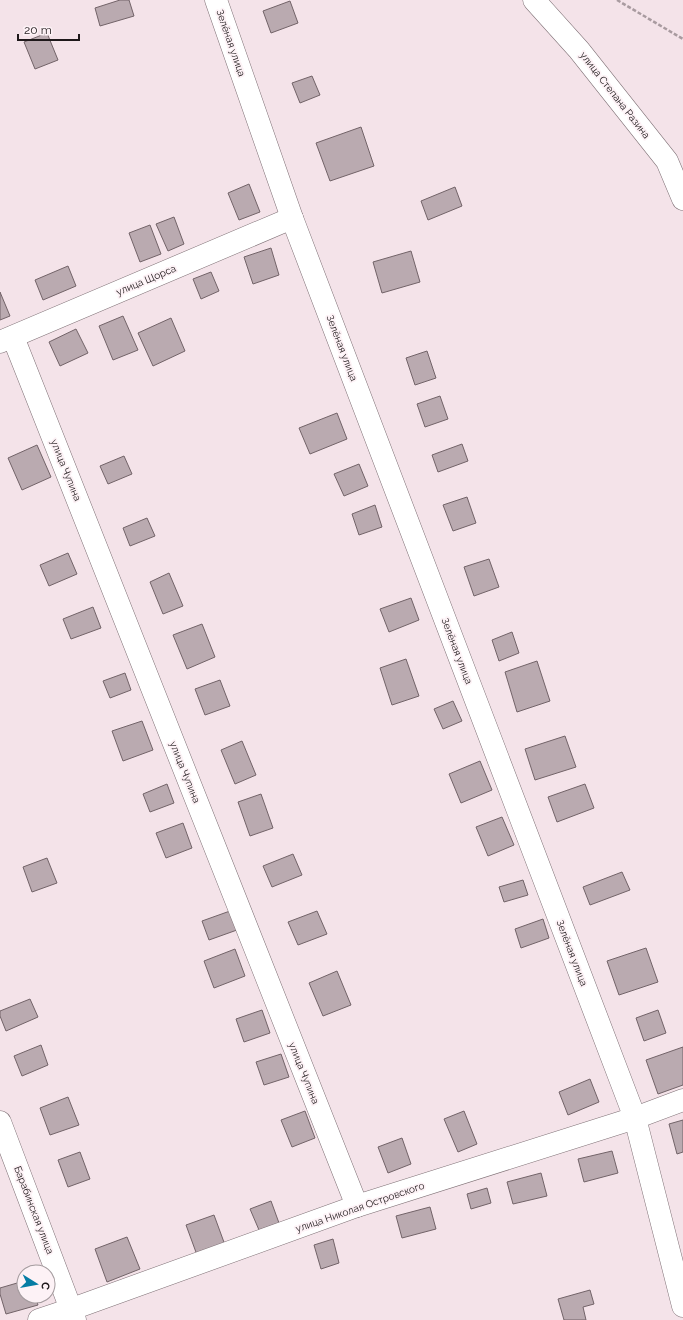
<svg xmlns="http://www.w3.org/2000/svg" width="683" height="1320" viewBox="0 0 683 1320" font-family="Raleway,sans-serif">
  <rect width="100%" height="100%" fill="#f4e3e9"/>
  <g fill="#baaab0" stroke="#726368">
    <path d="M120,0H129L134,16L100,26L95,8Z"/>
    <path d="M290,1L298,23L271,33L263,11Z"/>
    <path d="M47,33L58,60L35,69L24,42Z"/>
    <path d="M312,76L320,95L300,103L292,83Z"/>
    <path d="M361,127L374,166L330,181L316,143Z"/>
    <path d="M249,184L260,212L239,220L228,193Z"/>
    <path d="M455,187L462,206L428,220L421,201Z"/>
    <path d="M174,217L184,244L168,251L156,224Z"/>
    <path d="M150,225L161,254L140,262L129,233Z"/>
    <path d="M271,248L279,275L253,284L244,257Z"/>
    <path d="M411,251L420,282L382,293L373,262Z"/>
    <path d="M68,266L76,286L43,300L35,280Z"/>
    <path d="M211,272L219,291L201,299L193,279Z"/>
    <path d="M0,292L10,316L0,320Z"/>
    <path d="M123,316L138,350L113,360L99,326Z"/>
    <path d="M171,318L185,351L153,366L138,333Z"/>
    <path d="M76,329L88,353L60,366L49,342Z"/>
    <path d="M427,351L436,378L415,385L406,358Z"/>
    <path d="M440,396L448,419L425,427L417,404Z"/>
    <path d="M337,413L347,439L310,454L299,428Z"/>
    <path d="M462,444L468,461L438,472L432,455Z"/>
    <path d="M37,445L51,477L22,490L8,458Z"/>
    <path d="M124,456L132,474L108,484L100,466Z"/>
    <path d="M359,464L368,486L344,496L334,474Z"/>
    <path d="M467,497L476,523L453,531L443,505Z"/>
    <path d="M375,505L382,527L359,535L352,514Z"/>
    <path d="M147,518L155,536L130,546L123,528Z"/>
    <path d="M68,553L77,574L49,586L40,565Z"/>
    <path d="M489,559L499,587L474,596L464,567Z"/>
    <path d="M169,573L183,606L163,614L150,582Z"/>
    <path d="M411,598L419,620L389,632L380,609Z"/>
    <path d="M93,607L101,628L71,639L63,619Z"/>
    <path d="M202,624L215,657L187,669L173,635Z"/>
    <path d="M512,632L519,653L499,661L492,640Z"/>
    <path d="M406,659L419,696L392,705L380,668Z"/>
    <path d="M537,661L550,701L517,712L505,672Z"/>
    <path d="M125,673L131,690L110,698L103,681Z"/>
    <path d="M220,680L230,706L205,715L195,689Z"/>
    <path d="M453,701L462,721L443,729L434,709Z"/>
    <path d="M142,721L153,750L123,761L112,731Z"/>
    <path d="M565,736L576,767L535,780L525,749Z"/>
    <path d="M242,741L256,775L235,784L221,750Z"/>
    <path d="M480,761L492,790L461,803L449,774Z"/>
    <path d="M167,784L174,803L150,812L143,794Z"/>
    <path d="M585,784L594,808L557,822L548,797Z"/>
    <path d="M261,794L273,828L250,836L238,802Z"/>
    <path d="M502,817L514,845L488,856L476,827Z"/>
    <path d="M183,823L192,848L166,858L156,833Z"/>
    <path d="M293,854L302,875L272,887L263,866Z"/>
    <path d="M47,858L57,883L32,892L23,867Z"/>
    <path d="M622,872L630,890L590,905L583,887Z"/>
    <path d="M523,880L528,895L504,902L499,887Z"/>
    <path d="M230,911L237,930L209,940L202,921Z"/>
    <path d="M317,911L327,934L298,945L288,922Z"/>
    <path d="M543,919L549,938L521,948L515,929Z"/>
    <path d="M646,948L658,982L619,995L607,961Z"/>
    <path d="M235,949L245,976L214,988L204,961Z"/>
    <path d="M337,971L351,1005L323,1016L309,983Z"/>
    <path d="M30,999L38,1017L6,1031L0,1016V1011Z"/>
    <path d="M262,1010L270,1033L244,1042L236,1019Z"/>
    <path d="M658,1010L666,1033L644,1041L636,1018Z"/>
    <path d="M41,1045L48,1065L22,1076L14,1056Z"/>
    <path d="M683,1047V1085L658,1094L646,1060Z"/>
    <path d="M281,1054L289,1077L264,1085L256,1062Z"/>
    <path d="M590,1079L599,1102L568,1115L559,1092Z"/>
    <path d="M68,1097L79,1125L50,1135L40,1108Z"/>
    <path d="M305,1111L315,1138L292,1147L281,1120Z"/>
    <path d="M464,1111L477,1144L458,1152L444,1119Z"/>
    <path d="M683,1120V1152L677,1154L669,1124Z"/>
    <path d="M402,1138L411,1164L388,1173L378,1147Z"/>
    <path d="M612,1151L618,1173L584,1182L578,1159Z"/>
    <path d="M80,1152L90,1179L68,1187L58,1160Z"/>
    <path d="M541,1173L547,1196L513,1204L507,1182Z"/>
    <path d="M487,1188L491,1203L471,1209L467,1194Z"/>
    <path d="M271,1201L279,1223L259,1230L250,1209Z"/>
    <path d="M430,1207L436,1229L402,1238L396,1216Z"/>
    <path d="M214,1215L225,1245L197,1255L186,1225Z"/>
    <path d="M127,1237L140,1269L107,1282L95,1249Z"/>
    <path d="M333,1239L339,1263L321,1269L314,1245Z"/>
    <path d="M24,1281V1296H35L38,1305L6,1314L0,1294V1288Z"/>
    <path d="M590,1290L594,1304L583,1307L586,1320H564L558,1299Z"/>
  </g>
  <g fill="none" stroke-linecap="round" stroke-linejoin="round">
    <g stroke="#7f7176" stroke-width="23">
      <g id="street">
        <path d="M216,0L292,218L635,1118L683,1306"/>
        <path d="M534,0L579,50L667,161L683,199"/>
        <path d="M13,337L357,1206"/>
        <path d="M0,342L292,218"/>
        <path d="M0,1122L75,1320"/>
        <path d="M39,1320L72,1309L357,1206L635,1118L683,1100"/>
      </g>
    </g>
    <path stroke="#a99ba0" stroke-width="2.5" stroke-dasharray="4 2" stroke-linecap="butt" d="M617,0L683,39"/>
    <use href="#street" stroke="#fff" stroke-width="22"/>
  </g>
  <g text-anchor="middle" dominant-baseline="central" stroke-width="3.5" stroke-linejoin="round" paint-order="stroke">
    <g font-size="10" fill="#1e181a" stroke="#fdf2f6">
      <text transform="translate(231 43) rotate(71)">Зелёная улица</text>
      <text transform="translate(615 95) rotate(52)">улица Степана Разина</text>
      <text transform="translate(146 280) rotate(-23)">улица Щорса</text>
      <text transform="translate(342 348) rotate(69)">Зелёная улица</text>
      <text transform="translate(66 470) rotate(68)">улица Чупина</text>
      <text transform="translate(457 651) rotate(69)">Зелёная улица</text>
      <text transform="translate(185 772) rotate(68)">улица Чупина</text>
      <text transform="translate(572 953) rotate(69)">Зелёная улица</text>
      <text transform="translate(304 1073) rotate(68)">улица Чупина</text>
      <text transform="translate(360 1207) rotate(-19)">улица Николая Островского</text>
      <text transform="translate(34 1210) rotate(69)">Барабинская улица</text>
    </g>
  </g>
  <g transform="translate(36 1284) rotate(101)"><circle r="19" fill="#fdf2f6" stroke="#a49b9e"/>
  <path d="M0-3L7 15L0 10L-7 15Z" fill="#057ca4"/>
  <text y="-6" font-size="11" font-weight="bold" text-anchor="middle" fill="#1e181a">С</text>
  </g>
  <path d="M18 34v6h61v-6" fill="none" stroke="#1e181a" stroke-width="2"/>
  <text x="24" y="34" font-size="12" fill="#1e181a" stroke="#fdf2f6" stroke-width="3" paint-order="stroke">20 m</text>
</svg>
